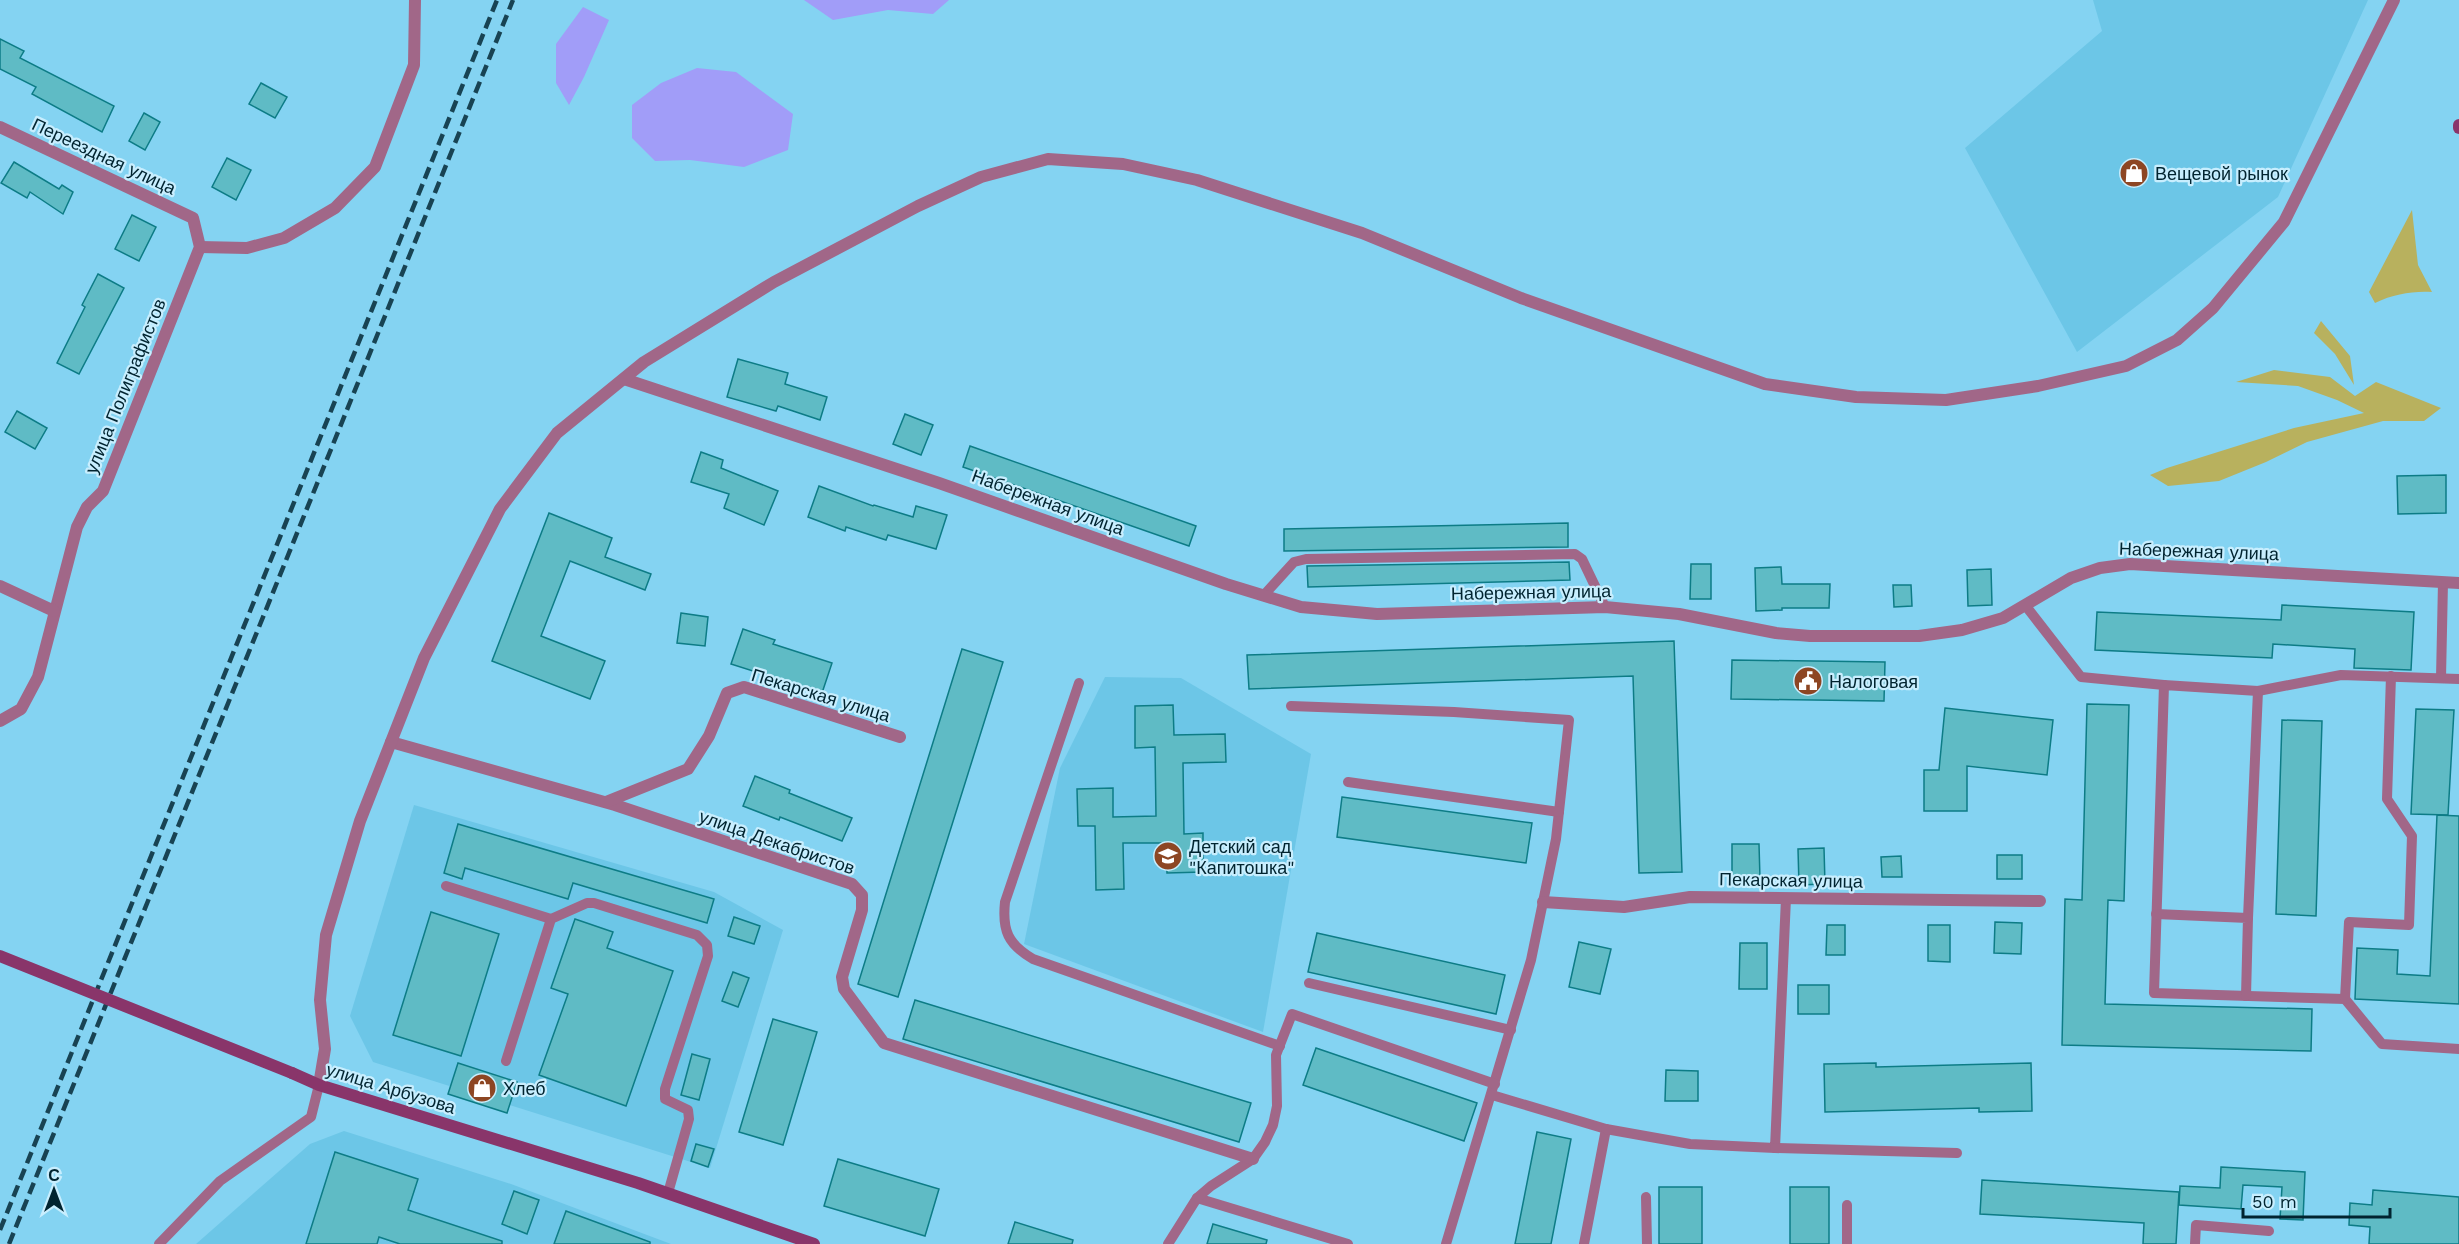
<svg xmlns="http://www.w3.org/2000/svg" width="2459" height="1244" viewBox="0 0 2459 1244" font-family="'Work Sans',sans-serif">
  <rect width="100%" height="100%" fill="#84d3f2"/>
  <g fill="#6cc6e7">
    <path d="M2093,0H2368L2278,197L2077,352L1965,148L2102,31Z"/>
    <path d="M1105,677L1181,678L1311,754L1263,1032L1024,944L1060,768Z"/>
    <path d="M414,805L714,892L783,930L710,1168L373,1062L350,1016Z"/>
    <path d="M344,1131L511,1184L671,1244H196L310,1144Z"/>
  </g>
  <g fill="#b8b15e">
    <path d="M2412,210L2418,265L2432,292C2412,291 2394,294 2375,303L2369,292Z"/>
    <path d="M2321,321L2350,356L2354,385L2335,354L2314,333Z"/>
    <path d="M2274,370L2330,377L2355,396L2376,382L2441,408L2424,421H2383L2307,442L2266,462L2219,481L2168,486L2150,475L2167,468L2294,428L2364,413L2337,400L2298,386L2236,382Z"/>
  </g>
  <g fill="#a19df8">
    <path d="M804,0H949L933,14L888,10L833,20Z"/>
    <path d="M583,7L609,20L584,77L569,105L556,83V44Z"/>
    <path d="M697,68L736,72L793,114L788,150L744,167L690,160L655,161L632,138V105L661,83Z"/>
  </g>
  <g fill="#5fbbc5" stroke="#0d7c86" stroke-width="1.5">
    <path d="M0,39L24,51L20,58L114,106L102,132L32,94L36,87L0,69Z"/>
    <path d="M261,83L287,97L275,118L249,104Z"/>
    <path d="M144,113L160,122L145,150L129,141Z"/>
    <path d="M227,158L251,170L236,200L212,187Z"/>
    <path d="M14,162L59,189L62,185L73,192L63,214L30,192L27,198L1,183Z"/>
    <path d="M132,215L156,227L139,261L115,249Z"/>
    <path d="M98,274L124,288L79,374L57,363L85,307L82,305Z"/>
    <path d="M738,359L788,373L785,384L827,397L820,420L778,406L776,411L727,397Z"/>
    <path d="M17,411L47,428L35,449L5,432Z"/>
    <path d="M905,414L933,425L921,455L893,444Z"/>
    <path d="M970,446L1196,526L1189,546L963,467Z"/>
    <path d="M701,452L723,460L721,468L778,491L764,525L724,508L729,494L691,482Z"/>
    <path d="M2446,475V513L2398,514L2397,476Z"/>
    <path d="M819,486L873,506L874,505L913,517L916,506L947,515L936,549L888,535L886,540L846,527L845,531L808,517Z"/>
    <path d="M549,513L612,538L605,557L651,574L645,590L570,561L541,636L605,661L590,699L492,661Z"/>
    <path d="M1568,523V547L1284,551V529Z"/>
    <path d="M1569,562L1570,580L1308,587L1307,566Z"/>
    <path d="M1691,564H1711V599H1690Z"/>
    <path d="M1781,567L1782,584H1830L1829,608H1782V610L1756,611L1755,568Z"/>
    <path d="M1991,569L1992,605L1968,606L1967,570Z"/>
    <path d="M1893,585H1911L1912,606L1894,607Z"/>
    <path d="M2282,605L2414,612L2411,670L2354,668L2355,649L2273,644L2272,658L2095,650L2097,612L2281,620Z"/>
    <path d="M681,613L708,617L705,646L677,643Z"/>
    <path d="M743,629L775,640L773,644L832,663L822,693L731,664Z"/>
    <path d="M1674,641L1682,872L1639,873L1633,676L1249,689L1247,655Z"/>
    <path d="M962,649L1003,662L898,997L858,984Z"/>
    <path d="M1732,660L1885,662L1884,701L1731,699Z"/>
    <path d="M2087,704L2129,705L2124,901L2108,900L2105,1004L2312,1009L2311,1051L2062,1045L2065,899L2082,900Z"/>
    <path d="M1173,705L1174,735L1225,734L1226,762L1183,763L1184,834L1203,833V872L1167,873L1166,843H1123L1124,889L1096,890L1095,826H1078L1077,789L1113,788V817L1156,816L1155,747L1135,748V706Z"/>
    <path d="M1945,708L2053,720L2047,775L1967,766V811H1924V770H1939Z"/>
    <path d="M2416,709L2454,710L2448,815L2411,814Z"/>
    <path d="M2282,720L2322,721L2316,916L2276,914Z"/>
    <path d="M755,776L790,790L789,793L852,818L842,841L780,817L779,820L743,806Z"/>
    <path d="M1342,797L1532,823L1526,863L1337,837Z"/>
    <path d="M2437,815L2459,816V1004L2355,999L2357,948L2398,950L2397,974L2430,976Z"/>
    <path d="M458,824L714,899L707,923L573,883L568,899L465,868L462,879L444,873Z"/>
    <path d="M1732,844H1759L1760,879H1732Z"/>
    <path d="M1824,848L1825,884L1799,885L1798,849Z"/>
    <rect x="1997" y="855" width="25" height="24"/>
    <path d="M1901,856L1902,877H1882L1881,857Z"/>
    <path d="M431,912L499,934L461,1056L393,1035Z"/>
    <path d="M734,917L760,926L754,944L728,936Z"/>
    <path d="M575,919L613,932L607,948L673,971L626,1106L539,1075L568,994L551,988Z"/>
    <path d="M1995,922L2022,923L2021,954L1994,953Z"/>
    <path d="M1827,925H1845V955H1826Z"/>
    <path d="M1928,925H1950V962L1928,961Z"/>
    <path d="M1317,933L1505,975L1496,1014L1308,972Z"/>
    <path d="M1579,942L1611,949L1600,994L1569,987Z"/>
    <path d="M1740,943H1767V989H1739Z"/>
    <path d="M733,972L749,978L738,1007L722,1001Z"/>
    <rect x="1798" y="985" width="31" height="29"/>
    <path d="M915,1000L1251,1103L1239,1142L903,1039Z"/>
    <path d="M773,1019L817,1032L783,1145L739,1132Z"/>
    <path d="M1316,1048L1477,1103L1464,1141L1303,1085Z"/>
    <path d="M692,1054L710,1059L699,1100L681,1095Z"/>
    <path d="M458,1063L517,1082L507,1113L448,1094Z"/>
    <path d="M1876,1063V1067L2031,1063L2032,1111L1979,1112V1108L1825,1112L1824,1064Z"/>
    <path d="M1666,1070L1698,1071V1101H1665Z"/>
    <path d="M1537,1132L1571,1139L1551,1244H1515Z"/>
    <path d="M696,1144L714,1149L708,1167L691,1161Z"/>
    <path d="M335,1152L418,1179L408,1210L502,1241V1244H400L379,1237L377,1244H306Z"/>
    <path d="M838,1159L939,1189L925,1236L824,1206Z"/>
    <path d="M2221,1167L2305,1172L2303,1220L2280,1219L2282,1187L2243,1185L2241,1209L2179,1205L2180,1186L2220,1188Z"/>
    <path d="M1982,1180L2179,1192L2176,1244H2143L2144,1223L1980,1214Z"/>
    <rect x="1659" y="1187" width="43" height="57"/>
    <rect x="1790" y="1187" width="39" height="57"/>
    <path d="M2373,1190L2459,1197V1244H2369L2370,1227L2349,1225L2350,1203L2372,1205Z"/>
    <path d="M514,1191L539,1200L527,1234L502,1224Z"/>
    <path d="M566,1211L650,1242V1244H554Z"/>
    <path d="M1015,1222L1073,1240L1072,1244H1008Z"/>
    <path d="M1213,1224L1267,1240L1266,1244H1207Z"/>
  </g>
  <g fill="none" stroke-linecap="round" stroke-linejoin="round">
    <g stroke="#a16788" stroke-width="10">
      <path d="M1263,596L1294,562L1306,559L1575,554L1582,559L1605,607"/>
      <path d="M2025,605L2081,677L2164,685"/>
      <path d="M2441,678L2443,582"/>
      <path d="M2459,679L2341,675L2258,691L2164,685L2154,993L2345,999L2382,1044L2459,1049"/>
      <path d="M1079,683L1005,902C1002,931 1008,944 1033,959L1280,1046"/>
      <path d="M1291,706L1454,712L1569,720L1556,839L1531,960L1446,1244"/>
      <path d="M1348,782L1559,812"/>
      <path d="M446,886L551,919"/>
      <path d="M2156,914L2248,918L2246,996"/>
      <path d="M2248,918L2258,691"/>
      <path d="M1309,983L1511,1030"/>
      <path d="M2345,999L2349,922L2409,925L2412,836L2387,799L2391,676"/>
      <path d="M506,1061L551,919L587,903H594L697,935L707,945L708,956L665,1089V1099L688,1110L689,1119L668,1193"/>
      <path d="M1492,1095L1606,1129L1584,1244"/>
      <path d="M1606,1129L1690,1144L1775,1148L1786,898"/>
      <path d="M1775,1148L1957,1153"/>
      <path d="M1646,1197L1647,1244"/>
      <path d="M1197,1198L1348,1244"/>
      <path d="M159,1244L220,1181L311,1117L319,1085"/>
      <path d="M1168,1244L1197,1198L1211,1186L1253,1159L1265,1142L1273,1125L1277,1106L1276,1055L1292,1014L1495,1084"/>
      <path d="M1847,1244V1205"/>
      <path d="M2195,1244L2196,1225L2269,1231"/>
    </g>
    <g stroke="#a16788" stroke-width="12">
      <path d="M0,127L193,218L200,247L103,491L87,507L77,527L38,677L21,709L0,721"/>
      <path d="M200,247L247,248L284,238L335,208L375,167L414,65L415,0"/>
      <path d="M624,379L939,483L1226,584L1301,607L1377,614L1605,607L1679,614L1776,633L1810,636H1919L1962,630L2003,618L2071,578L2100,568L2130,564L2459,583"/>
      <path d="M0,586L54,611"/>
      <path d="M391,742L615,805L852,884L862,895V910L842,977L844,989L884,1043L1253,1159"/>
      <path d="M606,802L688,769L709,736L727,693L744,687L900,737"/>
      <path d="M1543,902L1624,907L1690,897L2040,901"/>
      <path d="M319,1085L325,1049L320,1000L326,935L360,821L424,658L500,509L557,433L644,362L774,282L918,206L981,177L1048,159L1123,164L1197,180L1362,233L1521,298L1765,384L1856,397L1946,400L2038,386L2126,366L2177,340L2213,308L2284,222L2394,0"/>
    </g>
    <g stroke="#89356a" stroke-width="12">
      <path d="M2459,125V128"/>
      <path d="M292,1073L319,1085L638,1183L814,1244"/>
    </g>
    <g stroke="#184353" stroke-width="4.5" stroke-dasharray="12 6" stroke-linecap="butt">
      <path d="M0,1230L497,0"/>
      <path d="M9,1244L513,0"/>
    </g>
    <path stroke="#89356a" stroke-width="12" d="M0,956L292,1073"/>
  </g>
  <defs>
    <g id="shop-disc" transform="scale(1.5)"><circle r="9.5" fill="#8d4623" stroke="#c8eefe"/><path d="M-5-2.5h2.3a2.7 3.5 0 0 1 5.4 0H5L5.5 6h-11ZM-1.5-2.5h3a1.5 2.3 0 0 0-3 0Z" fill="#fff"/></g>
    <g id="civic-disc" transform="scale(1.5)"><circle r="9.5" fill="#8d4623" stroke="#c8eefe"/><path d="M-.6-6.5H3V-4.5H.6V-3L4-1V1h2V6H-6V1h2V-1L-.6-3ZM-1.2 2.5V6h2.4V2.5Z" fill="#fff"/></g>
    <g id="school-disc" transform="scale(1.5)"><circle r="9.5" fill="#8d4623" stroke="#c8eefe"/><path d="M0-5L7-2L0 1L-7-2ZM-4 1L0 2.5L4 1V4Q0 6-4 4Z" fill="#fff"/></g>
  </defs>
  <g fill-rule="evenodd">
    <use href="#shop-disc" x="2134" y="173"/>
    <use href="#civic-disc" x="1808" y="681"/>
    <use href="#school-disc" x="1168" y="856"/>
    <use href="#shop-disc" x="482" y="1088"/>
  </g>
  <g text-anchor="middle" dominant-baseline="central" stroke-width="4.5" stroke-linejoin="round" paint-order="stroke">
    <g font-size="18" fill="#012430" stroke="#c8eefe">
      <text transform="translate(104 156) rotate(25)">Переездная улица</text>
      <text transform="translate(125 386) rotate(-68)">улица Полиграфистов</text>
      <text transform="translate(1048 502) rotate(20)">Набережная улица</text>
      <text transform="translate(2199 551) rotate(2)">Набережная улица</text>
      <text transform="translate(1531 592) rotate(-1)">Набережная улица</text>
      <text transform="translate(821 695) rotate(17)">Пекарская улица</text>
      <text transform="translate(777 842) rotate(19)">улица Декабристов</text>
      <text transform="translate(1791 880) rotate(1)">Пекарская улица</text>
      <text transform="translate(391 1088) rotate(17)">улица Арбузова</text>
    </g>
    <g font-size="18" fill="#012430" stroke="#c8eefe" text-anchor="start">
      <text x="2155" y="173">Вещевой рынок</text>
      <text x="1829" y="681">Налоговая</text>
      <text x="1189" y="846">Детский сад<tspan x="1189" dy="21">"Капитошка"</tspan></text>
      <text x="503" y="1088">Хлеб</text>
    </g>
  </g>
  <g transform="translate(54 1190)" stroke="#c8eefe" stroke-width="4.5" paint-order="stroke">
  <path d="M0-4.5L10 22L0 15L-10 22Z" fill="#012430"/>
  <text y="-9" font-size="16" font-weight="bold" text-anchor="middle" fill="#012430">С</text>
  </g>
  <path d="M2243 1208v9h147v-9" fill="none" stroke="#012430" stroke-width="3"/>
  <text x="2252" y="1208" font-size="18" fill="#012430" stroke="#c8eefe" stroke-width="4.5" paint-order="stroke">50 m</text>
</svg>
